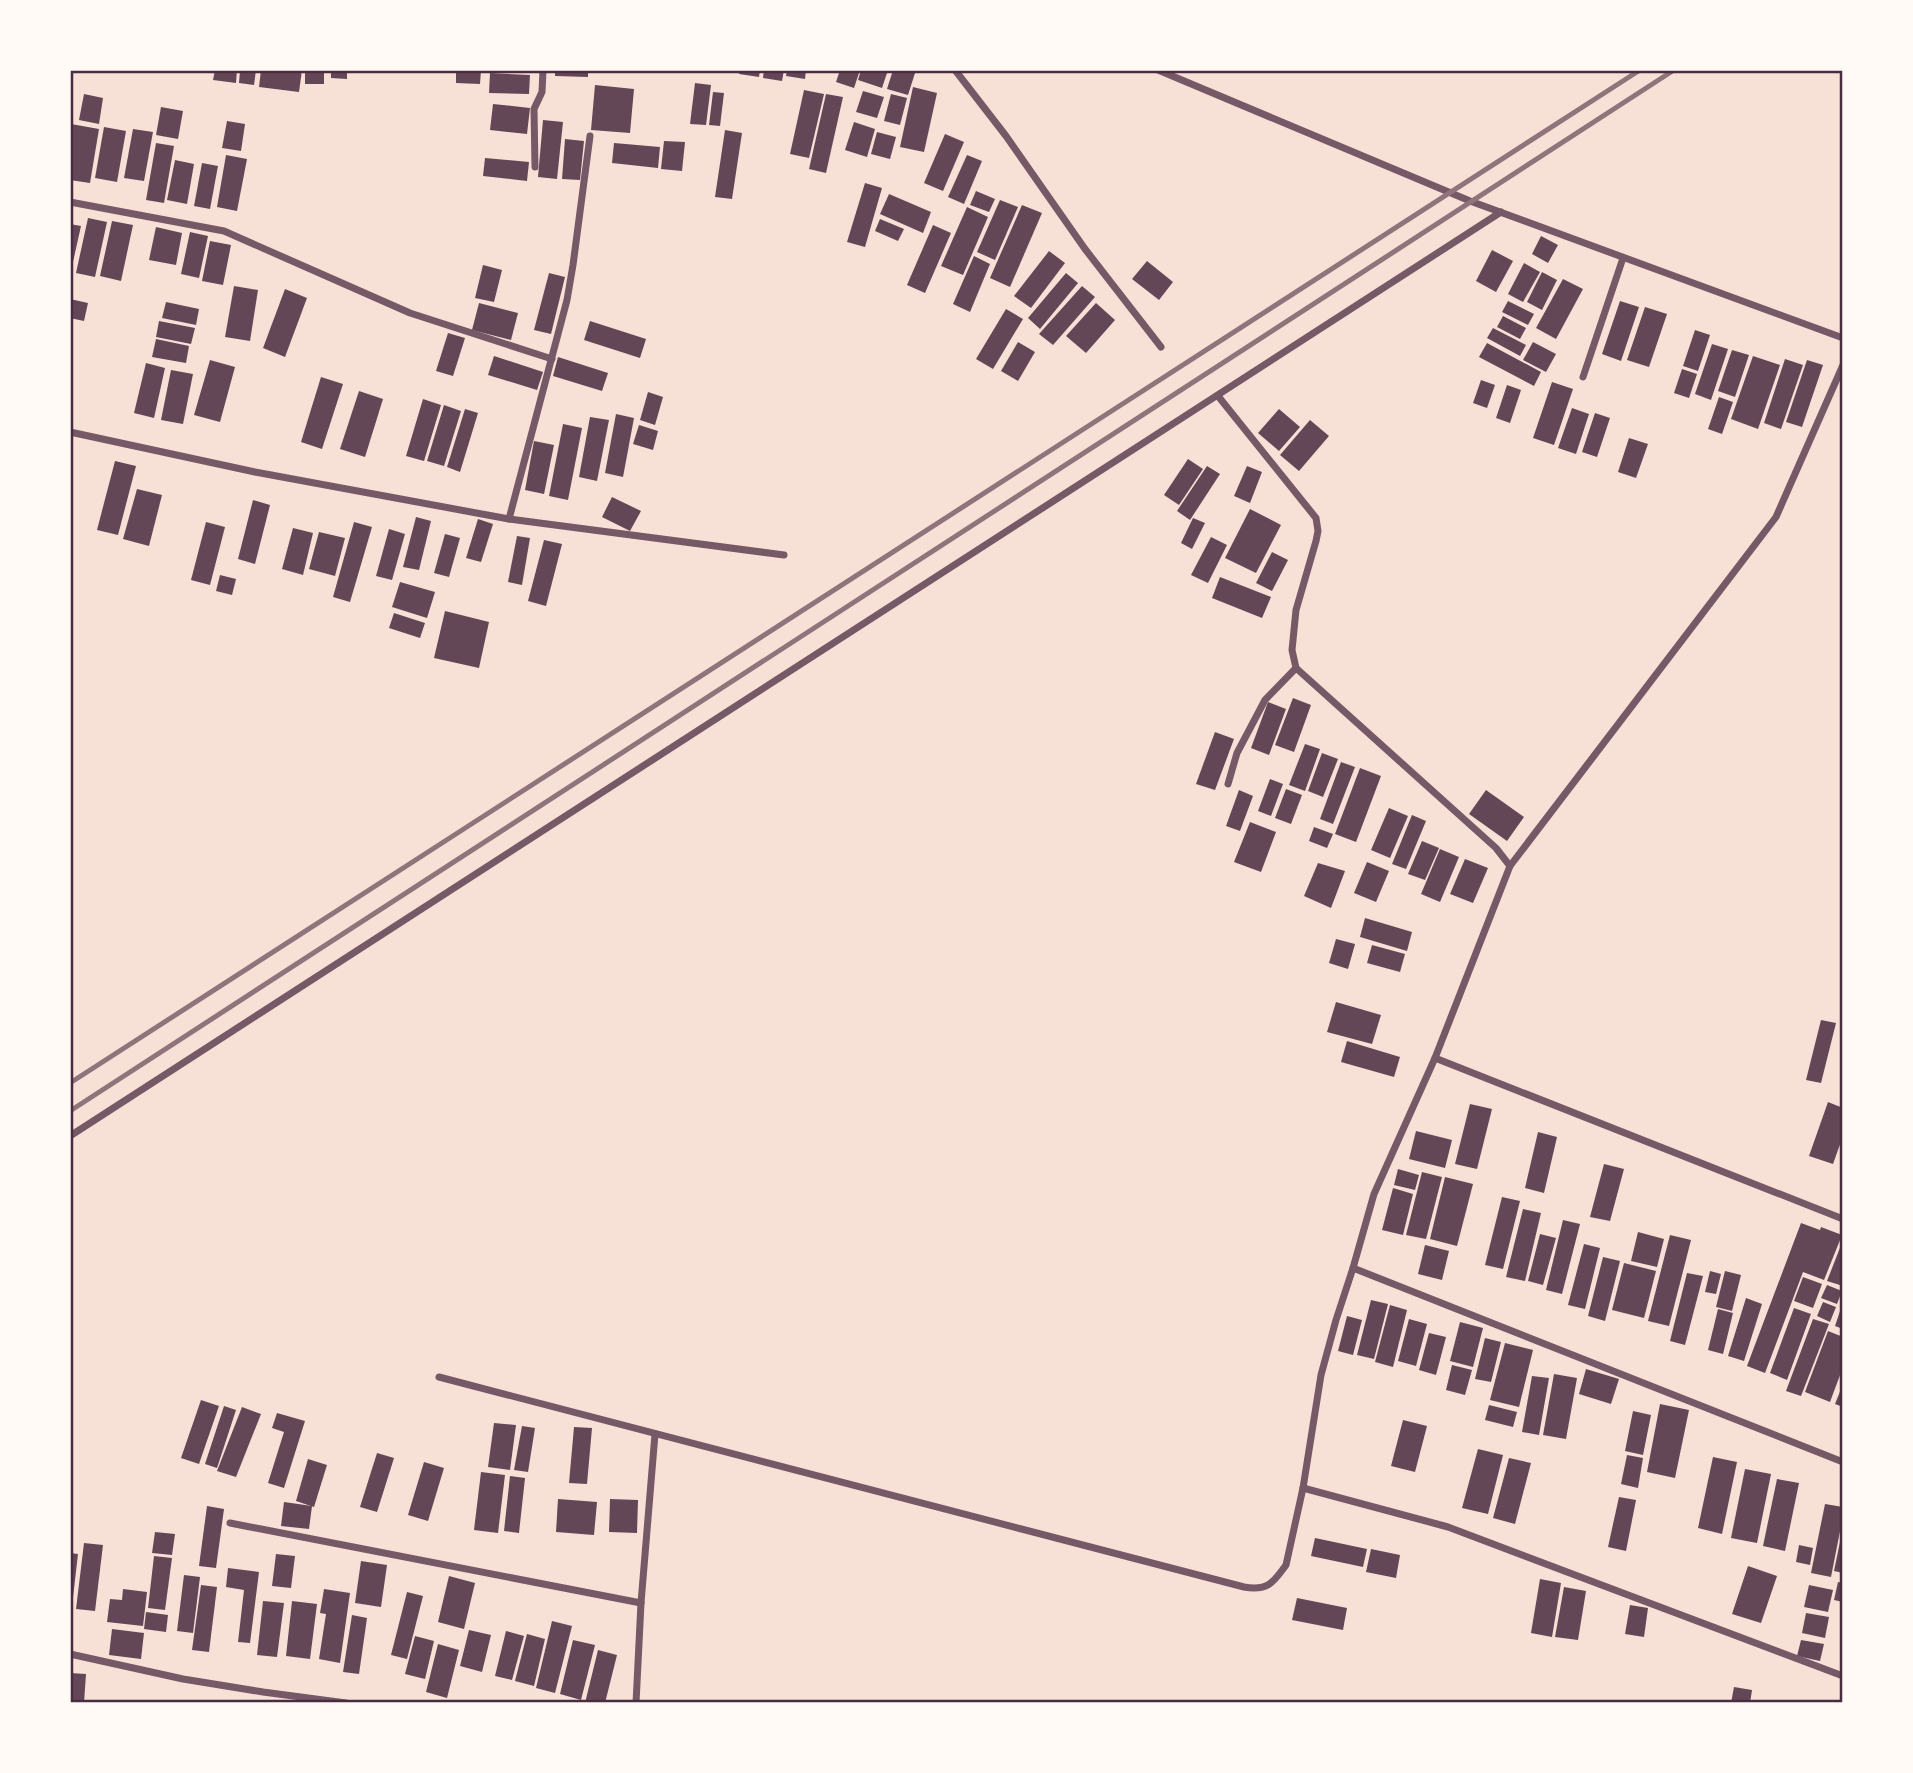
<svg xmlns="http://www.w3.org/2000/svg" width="1913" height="1773" viewBox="0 0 1913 1773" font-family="'Crimson Pro',serif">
  <rect width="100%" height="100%" fill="#f7e1d7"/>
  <g fill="#644757">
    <path d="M215,70H237L236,83L213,80Z"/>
    <path d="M240,70H256L254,85L239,83Z"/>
    <path d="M261,70H302L299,92L259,87Z"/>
    <rect x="305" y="70" width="19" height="14"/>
    <path d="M331,70H347V79L331,78Z"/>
    <path d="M456,70H481L480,84L456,83Z"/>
    <path d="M555,70H588V77L555,76Z"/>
    <path d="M740,70H760L759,77L739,74Z"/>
    <path d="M764,70H784L782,81L763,78Z"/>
    <path d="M787,70H806L805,79L786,76Z"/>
    <path d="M840,70H860L854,88L836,82Z"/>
    <path d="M861,70H888L882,88L858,80Z"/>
    <path d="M893,70H916L908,95L887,89Z"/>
    <path d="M490,73L530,75L529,94L489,93Z"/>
    <path d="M695,83L711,85L706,125L690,124Z"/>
    <path d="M595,85L634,89L630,133L591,130Z"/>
    <path d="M913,87L937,93L924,152L900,147Z"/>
    <path d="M804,90L824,94L809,158L790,154Z"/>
    <path d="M863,91L884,97L877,118L856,112Z"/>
    <path d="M713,92L724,93L720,126L709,125Z"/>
    <path d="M84,94L103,98L99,124L79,120Z"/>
    <path d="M826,94L843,97L826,173L809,169Z"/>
    <path d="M891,94L907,98L900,125L884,121Z"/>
    <path d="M493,104L530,108L527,134L490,130Z"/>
    <path d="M161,107L183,111L178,139L156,135Z"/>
    <path d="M543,120L563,122L557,179L538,177Z"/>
    <path d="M227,121L245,124L241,151L222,148Z"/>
    <path d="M854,122L875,129L867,157L845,150Z"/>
    <path d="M71,124L99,129L90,183L70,180Z"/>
    <path d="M104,127L126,131L117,182L95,178Z"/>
    <path d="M133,129L153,132L144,181L124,178Z"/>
    <path d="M725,130L742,133L732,199L715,197Z"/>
    <path d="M877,132L896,137L890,159L871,154Z"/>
    <path d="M945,134L964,142L943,191L924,183Z"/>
    <path d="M565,139L584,141L580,180L562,179Z"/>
    <path d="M664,141L685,142L682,171L661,169Z"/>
    <path d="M156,143L174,146L164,203L146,200Z"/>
    <path d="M614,143L660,147L658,168L612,163Z"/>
    <path d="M226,155L247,159L237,211L217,207Z"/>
    <path d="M967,155L982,161L964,204L948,197Z"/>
    <path d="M485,158L529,162L527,181L483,176Z"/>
    <path d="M175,160L194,164L187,204L167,200Z"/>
    <path d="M202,163L218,166L210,209L194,206Z"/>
    <path d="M865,183L882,188L865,247L847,242Z"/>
    <path d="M976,191L995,199L989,212L970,205Z"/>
    <path d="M889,194L931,212L923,233L880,214Z"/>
    <path d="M1000,200L1018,207L995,260L977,252Z"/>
    <path d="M1022,205L1042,213L1010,287L990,278Z"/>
    <path d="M967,207L988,217L963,275L941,266Z"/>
    <path d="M88,218L107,222L95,277L76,273Z"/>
    <path d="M880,219L904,229L898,241L875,231Z"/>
    <path d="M112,221L133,225L121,281L100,276Z"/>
    <path d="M70,224L81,226L71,271H70Z"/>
    <path d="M933,225L951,233L925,293L907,285Z"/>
    <path d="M156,227L182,233L176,265L149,260Z"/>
    <path d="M190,232L208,236L199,278L181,274Z"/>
    <path d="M1541,236L1558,245L1548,263L1532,254Z"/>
    <path d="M210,241L231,245L223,285L202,281Z"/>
    <path d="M1492,250L1513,261L1496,292L1476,281Z"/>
    <path d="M1049,251L1065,263L1031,308L1014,296Z"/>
    <path d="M974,256L990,264L970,312L953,304Z"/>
    <path d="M1147,261L1173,282L1159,300L1132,279Z"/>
    <path d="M1524,263L1540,272L1523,302L1508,294Z"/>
    <path d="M483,265L502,270L494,302L475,298Z"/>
    <path d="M1542,272L1557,280L1542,310L1527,302Z"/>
    <path d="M549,273L565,277L551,334L534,330Z"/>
    <path d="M1066,273L1078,283L1040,329L1028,318Z"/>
    <path d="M1563,279L1583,289L1556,339L1536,328Z"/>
    <path d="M234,286L258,290L250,341L225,337Z"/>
    <path d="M1082,286L1095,297L1053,345L1039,334Z"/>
    <path d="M285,289L307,298L285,357L263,348Z"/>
    <path d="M70,299L88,303L84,321L70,318Z"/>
    <path d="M1508,301L1534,314L1528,325L1502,312Z"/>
    <path d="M1620,301L1639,307L1621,361L1602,354Z"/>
    <path d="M166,302L199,309L196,325L162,318Z"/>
    <path d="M479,303L518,313L511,340L472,330Z"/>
    <path d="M1096,303L1115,320L1086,353L1066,336Z"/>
    <path d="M1645,307L1667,314L1649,367L1627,360Z"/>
    <path d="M1006,309L1023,319L993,369L976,359Z"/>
    <path d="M1503,316L1526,328L1520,339L1497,327Z"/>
    <path d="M159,321L195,328L191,344L156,337Z"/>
    <path d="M590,321L646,339L640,358L584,340Z"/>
    <path d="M1493,328L1526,345L1520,356L1487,338Z"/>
    <path d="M1695,330L1710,335L1698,371L1683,366Z"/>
    <path d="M448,333L465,338L453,376L436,371Z"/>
    <path d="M156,339L189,346L186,363L152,357Z"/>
    <path d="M1018,342L1035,352L1018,381L1001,371Z"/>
    <path d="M1533,342L1556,354L1546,372L1523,360Z"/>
    <path d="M1487,343L1541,372L1534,386L1479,357Z"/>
    <path d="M1712,344L1728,349L1711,400L1695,394Z"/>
    <path d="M1732,350L1749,355L1735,397L1718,391Z"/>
    <path d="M494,356L543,372L537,390L488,375Z"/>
    <path d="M1753,356L1780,365L1758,429L1731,419Z"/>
    <path d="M558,357L608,373L602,391L553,376Z"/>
    <path d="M1785,359L1803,365L1781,429L1764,423Z"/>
    <path d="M210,360L235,367L220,422L194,415Z"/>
    <path d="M1807,360L1823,365L1802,427L1786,422Z"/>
    <path d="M146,363L165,368L154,418L134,413Z"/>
    <path d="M1682,369L1697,374L1689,398L1674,393Z"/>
    <path d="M171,370L193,374L183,424L161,420Z"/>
    <path d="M321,377L343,384L322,449L301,442Z"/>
    <path d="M1481,380L1495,385L1487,408L1473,403Z"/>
    <path d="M1552,382L1573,389L1554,445L1533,438Z"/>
    <path d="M1507,385L1521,390L1510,423L1496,418Z"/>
    <path d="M359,391L383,399L365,457L340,449Z"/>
    <path d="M648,392L663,397L655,425L640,420Z"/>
    <path d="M1719,397L1733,402L1722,434L1708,429Z"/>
    <path d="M423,399L441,405L424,461L406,456Z"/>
    <path d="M444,405L461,411L444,466L427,461Z"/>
    <path d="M1572,408L1589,414L1576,454L1558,448Z"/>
    <path d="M465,409L478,413L460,472L447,467Z"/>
    <path d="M1279,409L1300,427L1279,451L1258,433Z"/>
    <path d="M1595,413L1610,418L1597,457L1582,452Z"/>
    <path d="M616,414L634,418L623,477L605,473Z"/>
    <path d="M590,417L609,420L597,481L579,477Z"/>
    <path d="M1310,420L1329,436L1299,471L1280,455Z"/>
    <path d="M563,424L582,428L568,500L549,496Z"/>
    <path d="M639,425L658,431L653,450L633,444Z"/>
    <path d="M1629,438L1648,444L1636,478L1618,472Z"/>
    <path d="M534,441L554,445L544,494L525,490Z"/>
    <path d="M1188,459L1203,469L1179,505L1164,495Z"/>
    <path d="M115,461L136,466L118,535L97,530Z"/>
    <path d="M1207,466L1220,474L1190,520L1177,511Z"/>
    <path d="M1247,466L1262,472L1250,503L1234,496Z"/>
    <path d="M137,489L162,495L149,546L123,539Z"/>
    <path d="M612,497L641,511L630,531L602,517Z"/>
    <path d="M253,500L270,505L255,564L238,559Z"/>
    <path d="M1250,509L1281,525L1256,573L1225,558Z"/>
    <path d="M416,517L431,521L419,570L403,567Z"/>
    <path d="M1193,518L1205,523L1192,549L1181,543Z"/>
    <path d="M478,519L493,524L481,562L466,558Z"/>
    <path d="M206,522L225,527L210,585L191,580Z"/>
    <path d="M354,522L372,527L350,602L333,597Z"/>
    <path d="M293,528L313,533L303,575L282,569Z"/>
    <path d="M389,529L405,534L392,580L376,576Z"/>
    <path d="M319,532L345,538L335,576L309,569Z"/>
    <path d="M445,534L460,538L449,577L434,573Z"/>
    <path d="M517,536L530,538L522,585L508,582Z"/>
    <path d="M1211,537L1227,545L1208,583L1191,575Z"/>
    <path d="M544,540L562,544L546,606L528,601Z"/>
    <path d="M1272,552L1288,560L1272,591L1256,583Z"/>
    <path d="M220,575L236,579L232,595L216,591Z"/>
    <path d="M1220,577L1271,597L1262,618L1212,598Z"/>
    <path d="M400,582L435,592L427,618L392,607Z"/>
    <path d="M445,611L489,622L479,668L434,658Z"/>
    <path d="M394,613L425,623L420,638L389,628Z"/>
    <path d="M1293,698L1311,705L1294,752L1275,745Z"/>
    <path d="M1268,702L1286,709L1269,755L1251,748Z"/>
    <path d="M1215,732L1234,739L1215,790L1196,784Z"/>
    <path d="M1305,744L1320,749L1305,791L1289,785Z"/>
    <path d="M1322,753L1338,759L1323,797L1308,791Z"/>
    <path d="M1341,762L1355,767L1333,824L1320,819Z"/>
    <path d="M1360,768L1381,776L1356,842L1335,834Z"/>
    <path d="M1270,779L1283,784L1271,816L1258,811Z"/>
    <path d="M1286,789L1302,795L1291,824L1275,818Z"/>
    <path d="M1239,790L1253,796L1240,831L1226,826Z"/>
    <path d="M1486,790L1524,817L1507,841L1469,814Z"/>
    <path d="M1389,808L1408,816L1390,858L1371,850Z"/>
    <path d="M1412,815L1426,821L1406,869L1392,864Z"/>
    <path d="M1250,822L1276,832L1261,872L1234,862Z"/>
    <path d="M1314,827L1333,834L1327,848L1309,841Z"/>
    <path d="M1422,841L1439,848L1425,880L1408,874Z"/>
    <path d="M1440,849L1459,857L1440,902L1421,894Z"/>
    <path d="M1465,859L1488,868L1473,903L1450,894Z"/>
    <path d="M1367,862L1389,871L1376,902L1354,893Z"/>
    <path d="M1318,863L1345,871L1331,908L1304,896Z"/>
    <path d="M1365,918L1412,932L1407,951L1360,937Z"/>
    <path d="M1336,939L1355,944L1348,969L1329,963Z"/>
    <path d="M1372,945L1405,954L1400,972L1367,963Z"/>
    <path d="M1336,1002L1381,1015L1372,1044L1327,1032Z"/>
    <path d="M1821,1020L1836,1023L1821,1083L1806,1080Z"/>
    <path d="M1347,1041L1400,1057L1394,1077L1341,1062Z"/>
    <path d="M1828,1102L1843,1108V1136L1833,1164L1809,1156Z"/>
    <path d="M1470,1104L1492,1109L1477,1169L1455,1164Z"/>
    <path d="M1416,1131L1452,1140L1445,1168L1409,1159Z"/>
    <path d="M1538,1132L1557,1137L1544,1193L1525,1188Z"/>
    <path d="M1604,1164L1624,1169L1610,1221L1590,1217Z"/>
    <path d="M1398,1169L1419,1175L1415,1190L1394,1185Z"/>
    <path d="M1422,1172L1442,1177L1426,1239L1406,1235Z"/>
    <path d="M1445,1177L1473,1184L1457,1246L1430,1239Z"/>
    <path d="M1393,1188L1413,1194L1403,1235L1382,1230Z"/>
    <path d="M1502,1197L1520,1201L1503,1269L1485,1265Z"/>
    <path d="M1523,1209L1541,1213L1525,1281L1506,1277Z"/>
    <path d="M1563,1220L1580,1224L1562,1294L1546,1290Z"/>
    <path d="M1801,1223L1820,1230L1821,1227L1842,1235L1824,1280L1803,1272L1765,1373L1747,1366Z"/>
    <path d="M1638,1232L1664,1239L1657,1267L1631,1261Z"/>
    <path d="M1540,1234L1556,1238L1543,1285L1528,1281Z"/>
    <path d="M1670,1235L1691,1240L1669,1326L1648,1321Z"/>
    <path d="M1843,1240V1286L1827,1281Z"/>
    <path d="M1584,1244L1600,1248L1585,1309L1568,1305Z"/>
    <path d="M1425,1245L1449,1251L1442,1280L1418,1274Z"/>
    <path d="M1603,1257L1620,1261L1605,1321L1588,1316Z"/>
    <path d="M1624,1263L1656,1271L1644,1318L1612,1310Z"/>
    <path d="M1710,1271L1721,1274L1716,1294L1705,1292Z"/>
    <path d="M1725,1271L1741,1275L1732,1311L1716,1307Z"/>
    <path d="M1687,1273L1703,1276L1685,1345L1670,1341Z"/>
    <path d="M1803,1277L1822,1284L1813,1308L1794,1301Z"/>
    <path d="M1827,1285L1842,1291L1837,1304L1821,1298Z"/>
    <path d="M1746,1298L1762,1304L1744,1361L1728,1356Z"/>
    <path d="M1371,1300L1388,1304L1374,1359L1357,1355Z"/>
    <path d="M1823,1302L1836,1307L1830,1322L1817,1316Z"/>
    <path d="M1390,1305L1407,1310L1393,1367L1375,1362Z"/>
    <path d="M1794,1308L1811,1314L1787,1380L1770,1373Z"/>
    <path d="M1718,1309L1733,1313L1723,1354L1708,1350Z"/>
    <path d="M1840,1311L1843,1312V1329L1835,1326Z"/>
    <path d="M1347,1316L1362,1320L1353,1355L1338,1351Z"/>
    <path d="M1409,1319L1427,1324L1416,1366L1398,1361Z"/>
    <path d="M1813,1319L1829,1324L1801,1396L1786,1391Z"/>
    <path d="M1460,1322L1483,1328L1473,1367L1450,1361Z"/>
    <path d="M1828,1331L1843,1337V1367L1830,1402L1805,1392Z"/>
    <path d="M1429,1333L1446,1337L1436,1375L1419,1370Z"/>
    <path d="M1485,1338L1501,1342L1491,1382L1475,1379Z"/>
    <path d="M1505,1343L1533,1350L1519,1407L1490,1400Z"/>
    <path d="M1452,1365L1472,1370L1465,1395L1446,1390Z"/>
    <path d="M1586,1369L1619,1379L1611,1404L1579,1394Z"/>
    <path d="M1554,1374L1577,1378L1566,1439L1543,1435Z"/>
    <path d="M1532,1376L1549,1378L1539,1435L1522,1432Z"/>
    <path d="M1843,1384V1407L1835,1404Z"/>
    <path d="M201,1400L219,1406L199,1464L181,1458Z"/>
    <path d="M1660,1404L1689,1410L1675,1478L1647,1472Z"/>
    <path d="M1489,1405L1517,1412L1513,1427L1485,1420Z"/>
    <path d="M224,1406L236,1410L217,1468L205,1464Z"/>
    <path d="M242,1407L261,1414L236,1477L217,1471Z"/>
    <path d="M1633,1411L1651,1415L1643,1455L1625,1451Z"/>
    <path d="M277,1413L305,1421L284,1488L268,1483L284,1432L272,1428Z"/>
    <path d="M1403,1420L1427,1426L1415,1472L1391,1466Z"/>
    <path d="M494,1423L516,1425L510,1470L488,1467Z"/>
    <path d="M522,1426L535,1428L528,1472L514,1470Z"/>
    <path d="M574,1427L592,1428L587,1484L569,1483Z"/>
    <path d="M1478,1449L1503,1455L1488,1514L1462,1508Z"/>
    <path d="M377,1453L394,1458L377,1512L360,1507Z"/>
    <path d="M1627,1455L1643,1458L1638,1488L1621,1484Z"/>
    <path d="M1713,1457L1737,1462L1722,1534L1698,1528Z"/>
    <path d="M1509,1458L1531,1463L1515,1524L1493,1518Z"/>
    <path d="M308,1459L327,1465L314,1507L296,1501Z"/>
    <path d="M424,1462L444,1468L428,1521L408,1515Z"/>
    <path d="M1745,1469L1771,1474L1757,1543L1731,1538Z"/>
    <path d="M481,1472L505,1475L498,1533L474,1530Z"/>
    <path d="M510,1476L525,1478L519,1533L504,1531Z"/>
    <path d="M1777,1479L1799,1483L1785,1551L1763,1546Z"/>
    <path d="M1619,1497L1636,1500L1626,1551L1608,1547Z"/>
    <path d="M558,1499L597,1502L594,1535L556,1532Z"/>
    <path d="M610,1499L638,1500L637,1533L609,1532Z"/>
    <path d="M284,1502L312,1506L309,1529L281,1526Z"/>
    <path d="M1825,1504L1843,1507V1516L1831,1577L1811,1573Z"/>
    <path d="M207,1506L224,1509L216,1568L199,1566Z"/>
    <path d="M155,1532L175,1534L172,1555L152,1553Z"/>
    <path d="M1842,1532H1843V1573L1834,1571Z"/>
    <path d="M1315,1538L1367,1549L1363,1567L1311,1556Z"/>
    <path d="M84,1543L103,1545L95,1611L76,1609Z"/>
    <path d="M1799,1545L1813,1548L1810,1565L1796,1562Z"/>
    <path d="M1371,1549L1400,1555L1396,1578L1366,1572Z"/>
    <path d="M70,1553L78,1554L72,1606H70Z"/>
    <path d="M276,1554L295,1556L291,1588L272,1586Z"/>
    <path d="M154,1556L172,1558L165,1610L148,1608Z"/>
    <path d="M361,1561L387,1565L381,1607L355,1603Z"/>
    <path d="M1748,1566L1777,1576L1761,1623L1732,1614Z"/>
    <path d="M228,1568L259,1572L250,1643L238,1642L244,1590L226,1587Z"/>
    <path d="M184,1575L200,1577L193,1633L177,1631Z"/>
    <path d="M449,1576L475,1583L464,1629L438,1622Z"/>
    <path d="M1540,1579L1561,1583L1552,1637L1531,1633Z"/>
    <path d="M1838,1582L1843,1583V1602L1834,1600Z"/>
    <path d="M201,1585L217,1587L209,1652L192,1650Z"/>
    <path d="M1809,1585L1833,1590L1828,1612L1804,1607Z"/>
    <path d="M1564,1587L1586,1591L1578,1640L1555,1637Z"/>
    <path d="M123,1589L147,1592L143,1626L107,1622L110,1599L122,1600Z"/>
    <path d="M324,1589L350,1593L340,1663L319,1659L326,1614L320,1613Z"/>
    <path d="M407,1592L423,1596L407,1659L391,1655Z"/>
    <path d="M1297,1598L1347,1608L1343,1630L1292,1620Z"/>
    <path d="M263,1601L284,1603L277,1657L257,1655Z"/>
    <path d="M292,1601L317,1604L310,1659L286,1656Z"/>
    <path d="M1630,1605L1648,1608L1644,1637L1625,1634Z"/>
    <path d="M146,1612L168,1615L166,1632L144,1629Z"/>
    <path d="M1806,1613L1829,1617L1825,1638L1802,1633Z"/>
    <path d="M352,1615L367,1618L359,1674L343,1672Z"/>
    <path d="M552,1621L572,1626L555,1693L536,1688Z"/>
    <path d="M112,1629L144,1633L141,1659L109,1655Z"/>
    <path d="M469,1630L491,1635L482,1672L460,1666Z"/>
    <path d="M506,1631L524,1636L512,1680L495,1676Z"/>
    <path d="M527,1634L545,1639L534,1686L515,1681Z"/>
    <path d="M415,1636L434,1641L425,1679L405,1674Z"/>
    <path d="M573,1640L595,1645L581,1700L560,1694Z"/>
    <path d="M1801,1640L1824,1644L1820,1661L1797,1656Z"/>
    <path d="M438,1644L459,1650L447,1698L426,1692Z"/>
    <path d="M598,1650L617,1655L605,1703H585Z"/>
    <path d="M70,1673L86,1674L84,1703H70Z"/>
    <path d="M1734,1687L1752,1690L1750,1703H1731Z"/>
  </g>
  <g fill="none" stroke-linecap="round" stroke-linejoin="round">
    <g stroke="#755966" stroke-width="7">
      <path d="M955,70L1006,136L1085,249L1161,347"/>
      <path d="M1158,70L1470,201L1843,338"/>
      <path d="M535,167L534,109L542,92L543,70"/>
      <path d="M70,202L224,231L410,313L552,359"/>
      <path d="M1583,377L1623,258"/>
      <path d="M70,432L255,472L509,519L784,555"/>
      <path d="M509,519L567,300L573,265L590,136"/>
      <path d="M1228,784L1237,753L1265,700L1296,668"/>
      <path d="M1510,866L1776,517L1843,365"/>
      <path d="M1435,1058L1843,1219"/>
      <path d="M70,1136L1501,212"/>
      <path d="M1353,1268L1843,1462"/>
      <path d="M439,1377L1244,1587C1268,1591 1273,1583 1286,1565L1303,1488L1321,1375L1336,1320L1353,1268L1374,1194L1435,1058L1510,866L1496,848L1296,668L1292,650L1296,610L1316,541L1318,531L1316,518L1218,396"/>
      <path d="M1303,1488L1448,1527L1843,1676"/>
      <path d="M230,1523L641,1603"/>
      <path d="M70,1654L183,1679L263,1692L346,1703"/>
      <path d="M636,1703L641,1603L655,1434"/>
    </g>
    <g stroke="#8f747c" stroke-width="5">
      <path d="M70,1083L1640,70"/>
      <path d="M70,1111L1674,70"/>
    </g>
  </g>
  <rect width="1913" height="1773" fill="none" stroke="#fffaf5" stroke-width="144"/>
  <rect x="72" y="72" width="1769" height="1629" fill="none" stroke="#4a2c40" stroke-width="2.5"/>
</svg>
